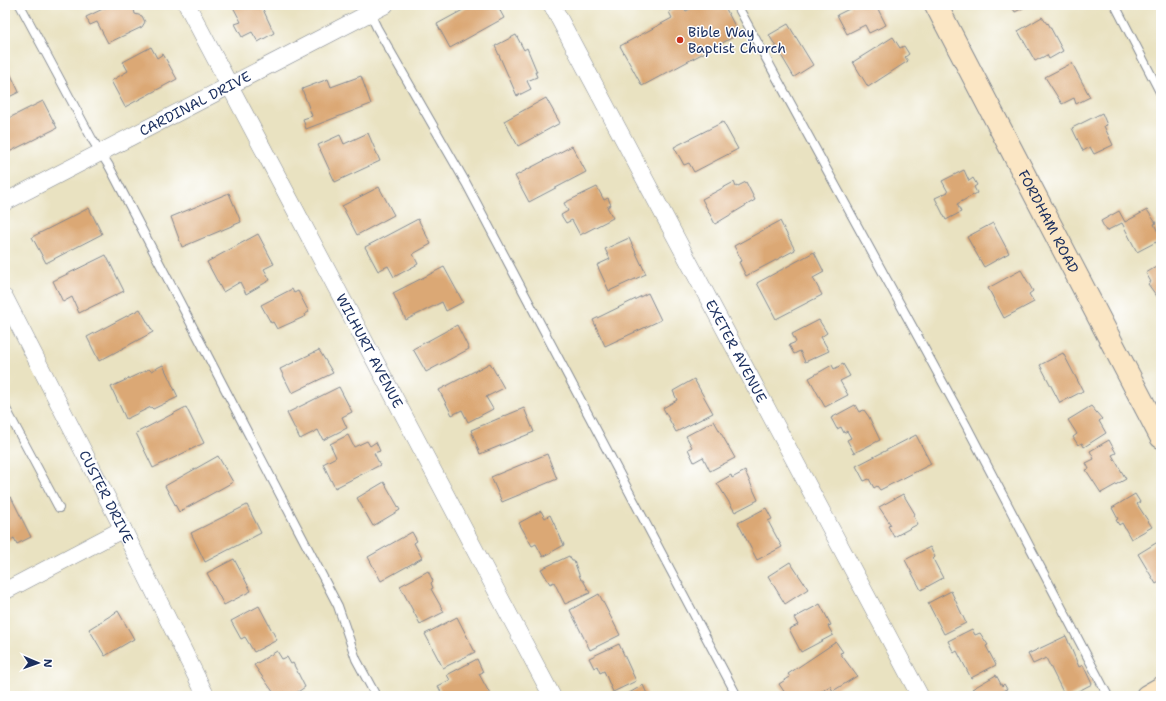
<svg xmlns="http://www.w3.org/2000/svg" width="1166" height="701" viewBox="0 0 1166 701" font-family="'Shantell Sans',sans-serif">
  <rect width="100%" height="100%" fill="#fff"/>
  <filter id="ink" filterUnits="userSpaceOnUse"><feTurbulence type="fractalNoise" baseFrequency=".025" numOctaves="2"/><feDisplacementMap in="SourceGraphic" scale="8" xChannelSelector="R" yChannelSelector="G"/><feConvolveMatrix kernelMatrix="1 2 1 2 8 2 1 2 1" color-interpolation-filters="sRGB"/></filter>
  <filter id="wash" filterUnits="userSpaceOnUse"><feTurbulence type="fractalNoise" baseFrequency=".012" numOctaves="4" result="noise"/><feDisplacementMap in="SourceGraphic" scale="16" xChannelSelector="R" yChannelSelector="G"/><feGaussianBlur stdDeviation="0.9" result="paint"/><feColorMatrix in="noise" values="0 0 0 0 0 0 0 0 0 0 0 0 0 0 0 0 0 1.4 0 .05"/><feComposite in="paint" operator="in"/></filter>
  <g filter="url(#wash)">
    <rect width="100%" height="100%" fill="#e9e2c1"/>
    <g id="blocks">
      <g fill="#dba874">
        <path d="M111,5H133L135,14L142,16L145,22L142,27L108,43L97,22L90,25L86,17Z"/>
        <path d="M232,5H261L274,33L258,42L252,32L242,37L235,24L241,22Z"/>
        <path d="M472,5H497L504,18L450,48L437,24Z"/>
        <path d="M682,5L686,11L698,5H724L739,34L642,86L620,46L672,18L669,12Z"/>
        <path d="M850,5H876L886,25L869,33L865,25L847,34L837,15L851,8Z"/>
        <path d="M1011,5H1029L1015,12Z"/>
        <path d="M1042,17L1047,24L1048,23L1063,51L1049,59L1047,55L1035,61L1018,31Z"/>
        <path d="M788,24L813,65L794,77L769,35Z"/>
        <path d="M516,35L524,50L527,48L537,72H535L537,77L527,81L531,89L517,96L495,46Z"/>
        <path d="M893,37L900,48L904,46L909,54L905,57L908,61L868,87L853,62Z"/>
        <path d="M151,47L157,58L163,54L177,79L125,107L111,81L128,71L123,62Z"/>
        <path d="M5,62L19,92L5,99Z"/>
        <path d="M1072,63L1090,97L1076,104L1074,98L1062,104L1045,77Z"/>
        <path d="M361,76L371,104L306,129L303,119L312,116L302,89L328,79L331,87Z"/>
        <path d="M546,98L560,123L518,146L504,121Z"/>
        <path d="M43,101L57,128L5,154V120Z"/>
        <path d="M1102,113L1107,125L1104,126L1113,145L1094,154L1090,147L1083,151L1072,128Z"/>
        <path d="M723,122L738,149L694,172L689,163L684,165L674,147Z"/>
        <path d="M368,133L380,161L335,182L318,145L340,135L344,144Z"/>
        <path d="M572,146L586,172L529,202L515,176Z"/>
        <path d="M964,170L969,181L973,178L977,185L974,187L977,193L957,204L961,212L946,220L935,198L948,192L942,181Z"/>
        <path d="M734,182L736,187L746,182L755,200L715,224L702,199Z"/>
        <path d="M379,187L394,215L357,235L342,206Z"/>
        <path d="M597,187L604,200L608,198L611,205L607,207L613,218L580,235L572,220L566,223L561,215L568,211L564,203Z"/>
        <path d="M229,193L241,222L182,247L171,217Z"/>
        <path d="M89,208L102,234L46,263L32,237Z"/>
        <path d="M1147,210L1156,223L1154,224L1158,232L1161,230V250H1160L1156,242L1137,252L1122,223L1106,231L1101,221L1119,211L1125,222Z"/>
        <path d="M418,219L431,244L413,254L418,264L394,277L388,266L378,271L365,247Z"/>
        <path d="M780,221L795,250L746,276L739,262L742,261L734,246Z"/>
        <path d="M993,223L1009,253L984,267L967,237Z"/>
        <path d="M258,234L274,264L264,269L270,280L246,294L240,282L223,292L207,262Z"/>
        <path d="M629,238L646,274L609,291L597,265L610,259L605,249Z"/>
        <path d="M814,252L824,272L813,278L822,295L776,319L757,283Z"/>
        <path d="M106,255L124,291L79,313L72,297L63,302L53,281Z"/>
        <path d="M1161,264V302L1148,284L1151,282L1146,273Z"/>
        <path d="M444,267L463,302L446,311L442,302L406,320L393,293Z"/>
        <path d="M1021,270L1033,291L1029,294L1034,302L1004,318L988,288Z"/>
        <path d="M292,289L294,293L298,291L309,312L305,314L306,316L277,329L273,322L271,323L261,305Z"/>
        <path d="M648,293L661,320L605,346L593,320Z"/>
        <path d="M140,309L153,332L99,361L87,337Z"/>
        <path d="M819,320L827,333L821,337L829,351L805,362L800,351L794,354L789,345L796,342L792,334Z"/>
        <path d="M457,325L469,349L426,372L413,349Z"/>
        <path d="M319,350L333,373L292,393L280,369Z"/>
        <path d="M1063,353L1083,391L1060,403L1040,365Z"/>
        <path d="M490,363L504,388L486,397L493,409L468,422L462,410L452,415L439,390Z"/>
        <path d="M843,364L850,376L840,381L848,395L825,407L809,378L832,365L834,369Z"/>
        <path d="M163,365L178,397L153,409L151,407L126,419L111,387L149,369L151,371Z"/>
        <path d="M694,379L713,413L676,432L663,408L677,400L673,391Z"/>
        <path d="M339,387L352,412L342,417L347,428L323,440L318,430L300,439L287,413Z"/>
        <path d="M855,405L859,412L864,410L869,417L880,440L854,453L847,440L851,438L847,431L844,433L841,427L837,429L831,418Z"/>
        <path d="M1091,406L1102,419L1099,421L1106,433L1084,447L1082,443L1078,445L1073,437L1077,434L1068,420Z"/>
        <path d="M186,407L204,443L153,468L136,433Z"/>
        <path d="M524,408L534,432L480,454L471,430Z"/>
        <path d="M714,421L735,458L710,471L703,457L694,462L688,449L692,447L686,436Z"/>
        <path d="M348,435L354,447L367,441L370,446L376,442L380,451L374,453L380,465L335,488L323,464L336,457L330,444Z"/>
        <path d="M916,435L931,464L880,490L877,486L874,488L869,479L864,481L856,466Z"/>
        <path d="M1109,440L1116,453L1112,455L1126,479L1101,493L1086,470L1089,469L1086,463L1094,459L1090,451Z"/>
        <path d="M547,454L557,479L502,502L491,477Z"/>
        <path d="M218,456L233,482L179,512L165,486Z"/>
        <path d="M745,471L758,500L735,512L717,483L731,475L732,478Z"/>
        <path d="M384,482L400,510L373,526L357,498Z"/>
        <path d="M903,494L915,514L913,515L918,524L894,537L888,526L891,525L879,507Z"/>
        <path d="M1135,494L1140,502L1137,504L1152,527L1131,539L1122,523L1119,525L1116,520L1118,519L1112,508Z"/>
        <path d="M11,497L31,537L17,544L14,538L6,543L5,541V501Z"/>
        <path d="M247,505L261,533L205,562L191,533Z"/>
        <path d="M766,508L772,519L768,521L782,547L757,560L738,523Z"/>
        <path d="M541,511L545,518L550,515L564,545L543,557L536,544L532,546L519,523Z"/>
        <path d="M412,532L417,541L414,543L422,558L381,581L368,557Z"/>
        <path d="M1161,540V581L1156,584L1138,554Z"/>
        <path d="M930,547L935,557L933,559L943,578L921,590L905,560Z"/>
        <path d="M569,556L572,561H574L581,580H583L590,593L565,604L554,582L550,584L541,569Z"/>
        <path d="M234,559L251,591L224,605L207,573Z"/>
        <path d="M790,562L808,589L785,604L768,576Z"/>
        <path d="M428,571L433,581L431,583L433,588L431,589L444,612L420,624L400,586Z"/>
        <path d="M951,591L966,623L944,634L928,603Z"/>
        <path d="M599,594L620,635L590,650L570,610Z"/>
        <path d="M820,604L831,625L828,626L833,635L801,652L789,629L798,625L794,618Z"/>
        <path d="M259,606L277,640L254,652L245,637L241,639L231,621Z"/>
        <path d="M118,611L134,639L105,656L89,629Z"/>
        <path d="M457,617L475,652L443,668L425,634Z"/>
        <path d="M972,629L975,635L980,633L988,645L986,646L996,665L971,678L957,651L954,653L948,641Z"/>
        <path d="M1066,636L1079,667L1083,665L1092,684L1069,696H1065L1046,658L1033,664L1028,654Z"/>
        <path d="M836,642L843,652L840,653L857,676L833,691L830,686L814,696H787L779,684L790,677L788,674Z"/>
        <path d="M619,644L636,681L613,692L604,671L600,673L597,666L594,668L589,658Z"/>
        <path d="M277,651L282,659L287,657L291,664L293,663L305,687L292,696H276L254,665Z"/>
        <path d="M477,659L483,672L479,674L491,696H443L438,686L450,680L447,675Z"/>
        <path d="M996,675L1002,686L1004,684L1007,689L1004,690L1008,696H976L972,689Z"/>
        <path d="M643,685L648,696H624Z"/>
      </g>
    </g>
  </g>
  <g filter="url(#ink)">
    <use href="#blocks" fill-opacity="0" stroke="#828890" stroke-width="1"/>
    <g fill="none" stroke-linecap="round" stroke-linejoin="round">
      <g stroke="#828890" stroke-width="10">
        <g id="lane">
          <path d="M20,5L92,139L109,166L338,606L356,659L376,696"/>
          <path d="M366,5L377,28L466,183L737,696"/>
          <path d="M737,5L966,425L1108,696"/>
          <path d="M1115,5L1161,94"/>
          <path d="M5,407L59,508"/>
        </g>
      </g>
      <g stroke="#828890" stroke-width="18">
        <g id="street">
          <path id="s1" d="M187,5L552,696"/>
          <path id="s2" d="M552,5L920,696"/>
          <path id="s3" d="M5,202L385,5"/>
          <path id="s4" d="M5,298L123,529L206,696"/>
          <path d="M5,591L123,529"/>
        </g>
      </g>
      <g stroke="#828890" stroke-width="24">
        <g id="secondary">
          <path id="s5" d="M936,5L1161,437"/>
          <path d="M1147,696L1161,688"/>
        </g>
      </g>
      <use href="#lane" stroke="#fff" stroke-width="8"/>
      <use href="#street" stroke="#fff" stroke-width="17"/>
      <use href="#secondary" stroke="#fbe6c4" stroke-width="22"/>
    </g>
  </g>
  <circle fill="#c8321e" stroke="#fff" stroke-width="1.5" cx="680" cy="40" r="4"/>
  <g text-anchor="middle" dominant-baseline="central" stroke-width="3" stroke-linejoin="round" paint-order="stroke">
    <g font-size="14" fill="#1b2f5e" stroke="#fff" text-anchor="start">
      <text x="688" y="32">Bible Way<tspan x="688" dy="16">Baptist Church</tspan></text>
    </g>
    <g font-size="14" fill="#1b2f5e" stroke="#fff">
      <text stroke="none"><textPath href="#s3" startOffset="214">CARDINAL DRIVE</textPath></text>
      <text stroke="none"><textPath href="#s5" startOffset="244">FORDHAM ROAD</textPath></text>
      <text stroke="none"><textPath href="#s2" startOffset="392">EXETER AVENUE</textPath></text>
      <text stroke="none"><textPath href="#s1" startOffset="391">WILHURT AVENUE</textPath></text>
      <text stroke="none"><textPath href="#s4" startOffset="223">CUSTER DRIVE</textPath></text>
    </g>
  </g>
  <rect width="1166" height="701" fill="none" stroke="#fff" stroke-width="20"/>
  <g transform="translate(38 663) rotate(92)" stroke="#ffffff" stroke-width="3" paint-order="stroke">
  <path d="M0-3L7 15L0 10L-7 15Z" fill="#1b2f5e"/>
  <text y="-6" font-size="11" font-weight="bold" text-anchor="middle" fill="#1b2f5e">N</text>
  </g>
</svg>
